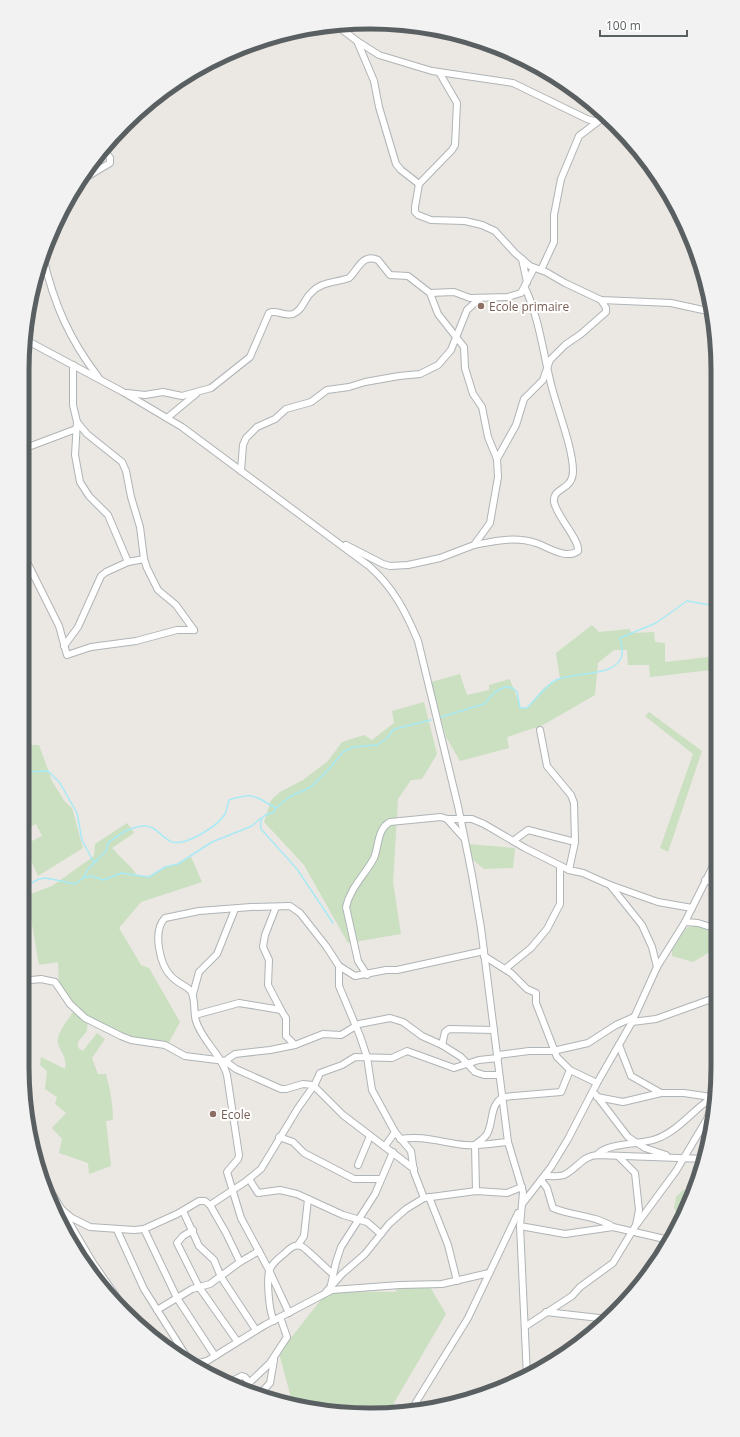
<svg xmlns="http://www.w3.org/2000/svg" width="740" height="1437" viewBox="0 0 740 1437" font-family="'Open Sans',sans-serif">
  <rect width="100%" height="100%" fill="#ebe7e2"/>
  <g fill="#cae0c1">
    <path d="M592,625L599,632L629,629L632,633L654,632L655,642L665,643V662L708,657L711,670L650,677L649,665H628L627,650H614L598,663L595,695L543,725L507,737L509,748L460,761L446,737L431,682L460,674L467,695L489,690V685L510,679C513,690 518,696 520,708H527L544,688L560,678L556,653Z"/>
    <path d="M424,702L437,754L422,779L411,780L398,799L393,882L401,934L348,943L304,865L264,822L271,800L280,792L303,780L328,761L342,742L364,735L372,740L394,723L392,711Z"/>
    <path d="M649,712L702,751L668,852L660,848L693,754L645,716Z"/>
    <path d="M22,745H39L52,781L65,802L72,808L83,848L38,876L24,845L42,836L36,824L22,831Z"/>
    <path d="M127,823L134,833L112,848C121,858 129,864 137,875L149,877L165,867L178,864L191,857L202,882L141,902L119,928L141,965L149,968L180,1022L168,1044L119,1034L88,1018L87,1031L78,1042V1048L83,1051L97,1033L105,1039L92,1058L98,1074H106C110,1089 113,1104 113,1120L106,1121L111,1166L89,1174L88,1163L59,1153L62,1139L52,1128L66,1113L55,1104L57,1097L45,1089L47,1071L40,1065L41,1057L65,1069C68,1054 56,1049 58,1038C59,1031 68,1020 72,1013L81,1012L74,1007L59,984L58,962L39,965L30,913L22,915V897L52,886L94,856L95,844Z"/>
    <path d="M469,844L515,848L513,868L484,869L473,860Z"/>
    <path d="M701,924L716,928L713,940L716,943L715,949L693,962L672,956V950L686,928Z"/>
    <path d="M683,1190L690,1191L692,1194L684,1215L677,1213L674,1208L676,1197Z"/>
    <path d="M400,1286L430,1287L446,1314L388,1413L347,1414L293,1405L279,1353L328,1291L395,1292Z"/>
  </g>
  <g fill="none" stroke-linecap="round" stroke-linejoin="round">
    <g stroke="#a9eaf5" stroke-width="1.5">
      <path d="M441,717L484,704L495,692L505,687L513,688L517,692L520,708H527C537,698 544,687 556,680C573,671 619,678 622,654C623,649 621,643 620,638L656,623L687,601L716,606"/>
      <path d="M22,772L48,771L60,783L77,813L82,840L93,861H97"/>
      <path d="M276,808L273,813C263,814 259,819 261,829L297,869L333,923"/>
      <path d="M83,878L91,876L104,880L121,873L149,877L165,867L178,864L212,842L252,826L261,818"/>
      <path d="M22,888L39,879L46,878L75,884L83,878L88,869L106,851L108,843C120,834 130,826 146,826C156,826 163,839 172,842C186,846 218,826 225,814C227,810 228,804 229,800C255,792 254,796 276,808L289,797L311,787L327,771L343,752L353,747L377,745L386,739L394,729L431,720"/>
    </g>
    <g stroke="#afb4b6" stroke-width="8">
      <g id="minor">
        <path d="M336,25L357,41L379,55L432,71L513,83L587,119L594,121L608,118"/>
        <path d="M357,41L374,81L379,107L396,164L401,170L419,184"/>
        <path d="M439,72L457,103L455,145L452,150L419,184L415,207V212L418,215L431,220L465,221L482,225L495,231L515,253L530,266L546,272L565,283L601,300L671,303L712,312"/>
        <path d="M80,181L110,163V158L103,148"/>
        <path d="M43,257C54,304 69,339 99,378"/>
        <path d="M522,259L527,282"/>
        <path d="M541,270L554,242V215L561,179L579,136L600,120"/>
        <path d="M24,339L123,392L182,427L369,566C393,587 406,612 418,641L458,806L472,875L481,928L508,1142L523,1192L520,1226L527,1377"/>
        <path d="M73,365V405L77,422L87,434L122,462L126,471L131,497L140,527L144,559L147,568L158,590L176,605L194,630"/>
        <path d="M127,393L145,395L163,392L182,396L211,388L250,357L269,313C276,309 284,317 293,314C303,310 304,299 311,293C322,281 335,283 349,278C358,270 362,253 378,260L390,275L408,276L430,293L454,292L470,298L508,297L521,293L534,268"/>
        <path d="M167,418L196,394"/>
        <path d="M23,449L76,429"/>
        <path d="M497,459L516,425L524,399L543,380L550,360L565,345L581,334L606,312V308L601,300"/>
        <path d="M241,471L243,445L246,438L257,427L275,419L286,409L311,402L327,390L349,387L365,382L399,376L420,374L438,365L451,350L467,310L480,298"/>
        <path d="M346,545L383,564L390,566L408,565L440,558L474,545L490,523L498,477L497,459L488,437L482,407L473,394L465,368L464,347L438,314L430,293"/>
        <path d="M474,545C495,541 515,536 536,543C548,547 566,560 578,551C580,540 557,517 554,502C552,487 573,491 573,471C573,449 558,411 552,388C543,354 540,320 525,288"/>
        <path d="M23,554L59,626L67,655L91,647L136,641L177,630H194"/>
        <path d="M128,562L144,559"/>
        <path d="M64,646L78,627L101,576L106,572L128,562L108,515L89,496L80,482L75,455L77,422"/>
        <path d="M540,730L547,766L571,795L574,803L575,842L569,870"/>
        <path d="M447,819L464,838"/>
        <path d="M513,841L528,830L575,842"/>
        <path d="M705,880L717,884"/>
        <path d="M610,885L642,925L652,947L657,967"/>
        <path d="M276,907L265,935L263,947L269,960L268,985L281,1010"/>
        <path d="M685,922L698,923L717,929"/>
        <path d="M484,956L511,973L527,989L536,993V1003L557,1057L570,1070L597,1083"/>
        <path d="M339,966L355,976L386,970H397L484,951"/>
        <path d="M505,969L531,948L547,929L560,904V866"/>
        <path d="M367,975L358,961L346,907C350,888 365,875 374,858C379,846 377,829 390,822L441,817L447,819H472L484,824L525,848L569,870L583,873L610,885L658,902L692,908"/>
        <path d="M22,981L41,979L55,982L70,1004L85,1018L121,1036L131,1040L165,1045L185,1056L225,1061L236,1069L281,1089H286L303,1084L313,1085L343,1115L414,1169"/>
        <path d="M193,994L199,972L217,954L235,909"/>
        <path d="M195,1015L239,1003L281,1010L286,1018V1036L295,1045"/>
        <path d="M632,1022L656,1019L717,997"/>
        <path d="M442,1045L445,1032L449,1029L494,1030"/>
        <path d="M619,1045L631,1076L661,1093"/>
        <path d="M498,1055L529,1051H553L588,1043L616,1025L634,1017"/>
        <path d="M225,1061L235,1054L270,1050L295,1045L323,1034L341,1035L359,1024L390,1018L403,1022L422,1036L442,1045L461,1057L475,1072L484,1075H499"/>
        <path d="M596,1095L628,1137L645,1148L666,1155"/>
        <path d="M597,1097L623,1102L661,1093H684L711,1097"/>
        <path d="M279,1137L293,1142L304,1153L354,1179H380"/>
        <path d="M400,1139C423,1135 443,1143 465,1145C479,1146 494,1143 508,1142"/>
        <path d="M385,1146L395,1132"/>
        <path d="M597,1155C608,1142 641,1145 656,1139C679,1131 695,1107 716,1095"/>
        <path d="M358,1165L370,1136"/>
        <path d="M39,1171L93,1263L123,1306"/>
        <path d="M545,1176C551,1176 558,1177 564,1175C577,1169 582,1156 597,1155L706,1159"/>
        <path d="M249,1179L258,1193L280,1190L297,1194L343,1215L367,1222L381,1234"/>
        <path d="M541,1180L547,1188L553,1208C572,1216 595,1215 613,1227"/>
        <path d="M476,1191L475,1145C479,1141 484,1139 487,1134C494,1121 489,1106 503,1097L561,1092L570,1070"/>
        <path d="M429,1197L448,1245L457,1281"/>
        <path d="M523,1203L551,1167L568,1139L597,1083L632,1022L657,967L685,922L717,858"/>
        <path d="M210,1205L226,1233L240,1262"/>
        <path d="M59,1207L72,1218L90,1227L134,1230L144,1229L177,1214L199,1201H205L210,1205L245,1182L261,1169L298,1108L315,1084L320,1073L342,1065L355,1057L392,1058L407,1051L454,1068L479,1060L498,1058"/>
        <path d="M183,1211L199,1246L214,1260L221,1277L256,1330"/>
        <path d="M637,1224L676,1171L707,1119L716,1095"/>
        <path d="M520,1226L565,1234L613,1227L669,1240"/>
        <path d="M144,1229L177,1298L215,1356"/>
        <path d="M117,1230L144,1289L190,1362"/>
        <path d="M193,1230L183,1236L177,1243L199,1287L237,1341"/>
        <path d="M298,1245L304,1236L308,1199"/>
        <path d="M331,1285L336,1262L341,1247L375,1194L393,1152"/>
        <path d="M326,1292L342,1274L365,1254L389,1224L406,1209L424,1198L476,1191L507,1193L522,1187"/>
        <path d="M157,1310L192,1289L210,1284L240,1262L259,1251"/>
        <path d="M546,1312L608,1319"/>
        <path d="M289,1313L269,1270L241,1218L227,1172L238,1159L239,1155L227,1075C222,1055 202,1041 196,1021C193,1012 196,1000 191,991C185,985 177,983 171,976C160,965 152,931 165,918L199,911L251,907L290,906L300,913L326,946L339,966V986L360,1036L367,1057L372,1090L395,1132L411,1151L414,1172L424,1198"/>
        <path d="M274,1321C269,1312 266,1277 270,1269C273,1262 279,1258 285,1253C289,1249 294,1244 301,1246C305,1247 326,1269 333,1274"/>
        <path d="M526,1326L572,1296L580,1287L613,1263L636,1225L639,1210L635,1173L618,1156"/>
        <path d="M194,1364L207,1361L265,1325L332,1290L400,1285L442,1284L489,1273"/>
        <path d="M232,1381L242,1376L245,1377L249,1382"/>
        <path d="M245,1387L270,1363L287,1337L280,1317"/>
        <path d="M260,1394L270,1383L274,1360"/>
        <path d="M410,1412L468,1318L518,1213"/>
      </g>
    </g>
    <use href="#minor" stroke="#fff" stroke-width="6"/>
  </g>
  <g fill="#8d6e63" stroke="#fff" stroke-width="1.5">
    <circle cx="481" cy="306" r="4"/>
    <circle cx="213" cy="1114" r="4"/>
  </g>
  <g text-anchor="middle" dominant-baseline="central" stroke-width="4" stroke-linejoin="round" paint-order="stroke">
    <g font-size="12" fill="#785e54" stroke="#fff" text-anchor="start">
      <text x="489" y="306">Ecole primaire</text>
      <text x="221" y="1114">Ecole</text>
    </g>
  </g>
  <path d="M0 0H740V1437H0ZM370 29H370A341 341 0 0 1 711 370V1067A341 341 0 0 1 370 1408H370A341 341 0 0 1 29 1067V370A341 341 0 0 1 370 29Z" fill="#f2f2f2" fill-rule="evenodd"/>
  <path fill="none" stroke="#5a5f61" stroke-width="5" d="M370 29H370A341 341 0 0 1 711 370V1067A341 341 0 0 1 370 1408H370A341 341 0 0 1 29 1067V370A341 341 0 0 1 370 29Z"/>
  <path d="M600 30v6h87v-6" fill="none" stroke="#5a5f61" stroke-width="2"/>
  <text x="606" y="30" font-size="12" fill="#5a5f61" stroke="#ffffff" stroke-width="3" paint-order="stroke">100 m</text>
</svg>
